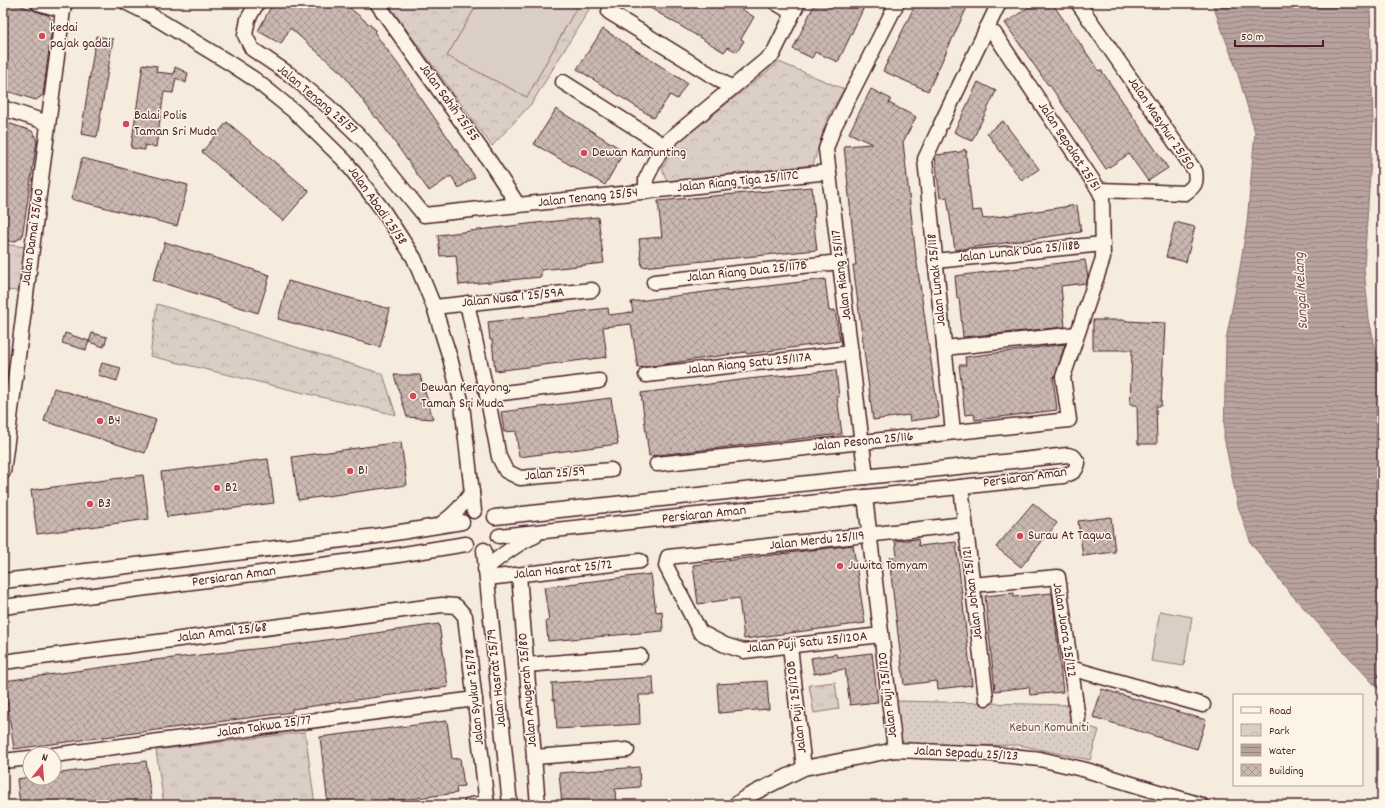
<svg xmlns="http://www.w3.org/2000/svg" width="1385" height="808" viewBox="0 0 1385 808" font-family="Dekko,sans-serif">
  <defs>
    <pattern id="grass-tufts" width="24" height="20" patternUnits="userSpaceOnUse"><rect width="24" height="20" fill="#dbcec4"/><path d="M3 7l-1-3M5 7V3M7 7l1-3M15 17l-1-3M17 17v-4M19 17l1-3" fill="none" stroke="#bdb0a9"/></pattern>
    <pattern id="park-crowns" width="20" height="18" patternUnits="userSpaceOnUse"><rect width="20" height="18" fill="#dbcec4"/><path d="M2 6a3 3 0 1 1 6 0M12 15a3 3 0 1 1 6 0" fill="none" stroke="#bdb0a9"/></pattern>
    <pattern id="garden-dots" width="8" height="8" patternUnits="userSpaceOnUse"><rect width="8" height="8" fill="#dbcec4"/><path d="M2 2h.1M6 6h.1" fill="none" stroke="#bdb0a9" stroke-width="1.8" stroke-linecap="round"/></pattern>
    <pattern id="water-rules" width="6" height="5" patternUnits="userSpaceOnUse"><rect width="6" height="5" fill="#b8a39e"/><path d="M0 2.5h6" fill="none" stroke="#988481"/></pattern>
    <pattern id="building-cross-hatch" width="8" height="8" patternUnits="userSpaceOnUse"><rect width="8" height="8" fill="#cab9b1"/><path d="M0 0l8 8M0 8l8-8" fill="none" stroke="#a69690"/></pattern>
  </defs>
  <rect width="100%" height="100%" fill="#f5ecde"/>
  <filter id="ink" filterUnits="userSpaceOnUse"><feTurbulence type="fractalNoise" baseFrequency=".025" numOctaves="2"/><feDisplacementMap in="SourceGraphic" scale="8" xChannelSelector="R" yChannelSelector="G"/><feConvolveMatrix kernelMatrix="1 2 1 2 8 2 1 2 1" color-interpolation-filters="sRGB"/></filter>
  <g filter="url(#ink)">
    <g fill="url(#grass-tufts)" stroke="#927678">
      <path d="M3,244L25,247L19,291L3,290Z"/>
      <path d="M835,682L839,709L814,713L809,685Z"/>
      <path d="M305,732L315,805H164L156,750Z"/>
    </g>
    <g fill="url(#park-crowns)" stroke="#927678">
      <path d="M387,3H478L447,56L527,97L579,3H593L532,103L492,146Z"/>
      <path d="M779,62L844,89L827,119L813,165L667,181L662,169L674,146Z"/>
      <path d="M157,304L383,374L396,415L150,356Z"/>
    </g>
    <path fill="url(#garden-dots)" stroke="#927678" d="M897,701L1071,705L1072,721L1099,730L1090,760L1019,745L901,746Z"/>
    <g fill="#dbcec4" stroke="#927678">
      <path d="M478,3H579L527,97L447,56Z"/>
      <path d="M1160,611L1192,617L1184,666L1151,661Z"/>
    </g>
    <path fill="url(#water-rules)" stroke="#8c6e70" d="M1212,3H1370L1373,126L1364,268L1369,319L1382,378V693L1290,593L1251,543L1238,506L1224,437L1226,340L1240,267L1247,223L1255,132L1236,68Z"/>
    <g fill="url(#building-cross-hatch)" stroke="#4a1f2b">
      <path d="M3,3H13L44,14L48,15L53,21L43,95L36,100L3,90Z"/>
      <path d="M273,3H344L376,30L374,32L417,90L416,91L475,177L459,188L451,176L429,191L377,117L376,118L343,74L290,28L281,44L258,31Z"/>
      <path d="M642,3H732L754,17L741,39L744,41L737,52L728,47L724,52Z"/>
      <path d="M815,3H866L838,62L815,52L812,58L793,49Z"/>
      <path d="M916,3H969L928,91L883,71Z"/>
      <path d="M1035,3H1052L1099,71L1101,70L1168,168L1148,181L1129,154L1106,169L1049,84L1048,85L1005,23Z"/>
      <path d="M603,29L687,83L677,99L670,95L654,118L577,69Z"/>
      <path d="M96,36L113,39L97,137L81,134Z"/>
      <path d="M143,64L157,66L156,72L174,74L175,67L188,73L186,83L176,78L173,93L164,92L156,147L145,145V150L131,148Z"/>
      <path d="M978,82L996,91L972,141L954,132Z"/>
      <path d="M871,89L891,99L889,103L916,117L903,142L916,257L939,417L910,421L909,415L873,420L853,265H856L844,146L872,144L849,133Z"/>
      <path d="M556,109L619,148L621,157L605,185L534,144Z"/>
      <path d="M1003,121L1039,169L1022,181L987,133Z"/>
      <path d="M5,122L32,131L37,140L22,237L14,242L3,240V136Z"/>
      <path d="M227,122L309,191L283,221L202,152Z"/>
      <path d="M965,149V152L967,151L966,154L972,211L981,210L983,219L1077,205L1081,232L955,250L947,197L940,198L935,157L936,155L960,152Z"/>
      <path d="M82,158L188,185L177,226L71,199Z"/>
      <path d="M812,187L815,217H813L817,250L642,267L639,239L662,237L658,201Z"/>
      <path d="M598,217L604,263L541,270V277L459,285L456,255L440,256L438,235L536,223Z"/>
      <path d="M1175,222L1195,227L1186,262L1166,257Z"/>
      <path d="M165,242L270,275L258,313L153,280Z"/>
      <path d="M1085,260L1088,277L1086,283L1061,286L1065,327L963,337L959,298H957L955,276Z"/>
      <path d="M825,279L829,311L835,310L840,341L747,354L746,352L638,368L631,324L603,327L607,357L495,371L492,340H490L488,322L608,308L609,315L633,312L631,302L727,289V291Z"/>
      <path d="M288,281L390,309L380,347L278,319Z"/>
      <path d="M1093,320H1126V321L1165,323L1161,406H1156L1157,444H1138L1137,405H1130L1132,350H1093Z"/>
      <path d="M65,333L89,341L86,350L62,343Z"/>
      <path d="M92,333L107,337L104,347L89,342Z"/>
      <path d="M1065,344L1055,377H1053L1057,410L975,420L974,414L965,415L959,365H966L965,357Z"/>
      <path d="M102,363L121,368L117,381L98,375Z"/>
      <path d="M836,370L839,397H837L842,434L649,456L641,393L748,379Z"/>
      <path d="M394,375H420L433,419L407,417Z"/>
      <path d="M54,388L156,420L145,453L44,421Z"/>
      <path d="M611,398L618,444L519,457L516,431L504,432L501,412Z"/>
      <path d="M401,442L407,485L298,500L292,457Z"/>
      <path d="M268,459L274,503L167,517L161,472Z"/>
      <path d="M143,475L149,519L37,534L31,490Z"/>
      <path d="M1033,503L1057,523L1021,567L996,547Z"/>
      <path d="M1111,517L1115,552L1083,556L1078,521Z"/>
      <path d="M918,539L919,546L956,542L972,685L938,689L937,681L904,685L889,558L897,556L895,541Z"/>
      <path d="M853,545L865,623L744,639L739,598L698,604L693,565Z"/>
      <path d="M651,574L656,612L662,611L663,631L548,641L546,621H549L544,587Z"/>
      <path d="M1014,593V597L1052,593L1063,692L1030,695L1029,687L995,691L985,596Z"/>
      <path d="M439,624L448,687L292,709V712L14,749L4,681L155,660L291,645Z"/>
      <path d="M872,653L878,702L850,705L845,669L814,674L811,658L836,654L837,657Z"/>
      <path d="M653,677L654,695H639L640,724L557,729L555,700H553L552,683Z"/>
      <path d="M767,681L769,709L719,713L717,684Z"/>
      <path d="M1102,689L1206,720L1197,749L1093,717Z"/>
      <path d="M447,721L452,759L460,758L464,786L456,787L457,793L362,805H328L320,737Z"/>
      <path d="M146,761L152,805H20L17,779L30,777L54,778V774Z"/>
      <path d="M639,767L640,787L615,789L616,805H562L559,773Z"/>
    </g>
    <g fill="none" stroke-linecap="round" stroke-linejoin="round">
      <g stroke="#4a1f2b" stroke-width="17">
        <g id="minor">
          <path d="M38,3L63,10"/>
          <path d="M127,3L149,14L228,62L254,79L295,112L345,161L382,209L414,258L434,307L450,358L462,404L474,511"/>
          <path d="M257,3L248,19L245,35L252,49L289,74L328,106L364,141L424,215L829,172"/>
          <path d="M377,3L490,162L518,205"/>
          <path d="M776,3L793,13"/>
          <path d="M1078,3L1195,171C1197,183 1195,186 1185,193L1099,190"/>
          <path d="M609,12L732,88"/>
          <path d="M563,82L663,145"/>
          <path d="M3,108L48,123"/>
          <path d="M941,124L999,3"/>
          <path d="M938,131L925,159L953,432"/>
          <path d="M646,192V179L663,145L773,54L798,3"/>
          <path d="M935,261L1103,244"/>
          <path d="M654,282L840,262"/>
          <path d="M467,303L487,395L499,457L506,471L520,478L611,470"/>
          <path d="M434,307L592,290"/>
          <path d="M944,348L1077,334"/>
          <path d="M646,375L851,353"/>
          <path d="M487,395L599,381"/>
          <path d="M657,464L1069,420L1063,377L1103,258L1102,197L1099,190L994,33L986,29"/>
          <path d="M3,472L63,10L65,3"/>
          <path d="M866,477L826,149L833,129L897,3"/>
          <path d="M961,487L986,698"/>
          <path d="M865,497L895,750"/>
          <path d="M495,517L1068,455L1074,457L1078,463C1076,472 1072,473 1063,476L499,536"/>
          <path d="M441,524C454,515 463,505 472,492"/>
          <path d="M484,550L510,805"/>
          <path d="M485,569C501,556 516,544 535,536"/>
          <path d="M519,575L538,805"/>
          <path d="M487,578L640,561"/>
          <path d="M3,581L376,536L462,522"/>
          <path d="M972,585L1058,577L1078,719"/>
          <path d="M3,607L398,555L466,544"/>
          <path d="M881,635L744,651L725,645L700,632L666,566L668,557L965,524"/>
          <path d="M790,646L804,768"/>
          <path d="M3,662L442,605L456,606L465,616L487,805"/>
          <path d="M526,665L640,656"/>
          <path d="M1070,668L1203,705"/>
          <path d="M54,755L475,699"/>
          <path d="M534,757L627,750"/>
          <path d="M3,761L30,758"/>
          <path d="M471,805L487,803"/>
          <path d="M735,805L746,797L804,768L895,750L993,754L1040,759L1086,770L1201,805"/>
        </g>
      </g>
      <use href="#minor" stroke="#fcf5e5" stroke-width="14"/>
    </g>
  </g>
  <g fill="#d1495b" stroke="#fcf5e5" stroke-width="1.5">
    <circle cx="42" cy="36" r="4"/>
    <circle cx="126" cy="124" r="4"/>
    <circle cx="584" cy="153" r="4"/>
    <circle cx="413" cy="396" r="4"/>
    <circle cx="100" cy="421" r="4"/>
    <circle cx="350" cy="471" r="4"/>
    <circle cx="217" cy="488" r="4"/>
    <circle cx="90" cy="504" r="4"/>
    <circle cx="1020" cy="536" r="4"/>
    <circle cx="840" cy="566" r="4"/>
  </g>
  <g text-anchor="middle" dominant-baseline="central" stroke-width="3" stroke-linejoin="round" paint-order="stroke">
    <g font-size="14" fill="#4a1f2b" stroke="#fcf5e5" text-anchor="start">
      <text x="50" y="28">kedai<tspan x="50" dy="16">pajak gadai</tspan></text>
      <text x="134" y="116">Balai Polis<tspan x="134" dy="16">Taman Sri Muda</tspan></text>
      <text x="592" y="153">Dewan Kamunting</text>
      <text x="421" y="388">Dewan Kerayong,<tspan x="421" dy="16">Taman Sri Muda</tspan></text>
      <text x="108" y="421">B4</text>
      <text x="358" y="471">B1</text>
      <text x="225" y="488">B2</text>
      <text x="98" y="504">B3</text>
      <text x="1028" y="536">Surau At Taqwa</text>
      <text x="848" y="566">Juwita Tomyam</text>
    </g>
    <g font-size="14" fill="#4a1f2b" stroke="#fcf5e5">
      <text transform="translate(317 100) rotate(40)">Jalan Tenang 25/57</text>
      <text transform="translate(449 103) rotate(54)">Jalan Sahih 25/55</text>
      <text transform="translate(1161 124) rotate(56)">Jalan Masyhur 25/50</text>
      <text transform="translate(1069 147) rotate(57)">Jalan Sepakat 25/51</text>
      <text transform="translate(738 182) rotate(-6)">Jalan Riang Tiga 25/117C</text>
      <text transform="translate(588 198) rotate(-6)">Jalan Tenang 25/54</text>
      <text transform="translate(377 206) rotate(55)">Jalan Abadi 25/58</text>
      <text transform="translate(33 237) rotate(-82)">Jalan Damai 25/60</text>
      <text transform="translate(1019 252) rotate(-6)">Jalan Lunak Dua 25/118B</text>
      <text transform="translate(747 272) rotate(-6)">Jalan Riang Dua 25/117B</text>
      <text transform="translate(842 275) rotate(-97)">Jalan Riang 25/117</text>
      <text transform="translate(937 280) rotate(-96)">Jalan Lunak 25/118</text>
      <text transform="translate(513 298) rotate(-6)">Jalan Nusa 1 25/59A</text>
      <text transform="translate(749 364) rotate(-6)">Jalan Riang Satu 25/117A</text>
      <text transform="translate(863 442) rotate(-6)">Jalan Pesona 25/116</text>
      <text transform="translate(555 474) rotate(-5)">Jalan 25/59</text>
      <text transform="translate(1025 478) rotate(-8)">Persiaran Aman</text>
      <text transform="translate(704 515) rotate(-6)">Persiaran Aman</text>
      <text transform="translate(817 541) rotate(-6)">Jalan Merdu 25/119</text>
      <text transform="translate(563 570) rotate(-6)">Jalan Hasrat 25/72</text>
      <text transform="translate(234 577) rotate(-8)">Persiaran Aman</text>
      <text transform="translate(973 593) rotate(-97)">Jalan Johan 25/121</text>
      <text transform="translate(1064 630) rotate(81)">Jalan Juara 25/122</text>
      <text transform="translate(222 633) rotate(-7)">Jalan Amal 25/68</text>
      <text transform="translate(807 643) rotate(-6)">Jalan Puji Satu 25/120A</text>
      <text transform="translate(497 678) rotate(-96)">Jalan Hasrat 25/79</text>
      <text transform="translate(528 690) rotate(-95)">Jalan Anugerah 25/80</text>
      <text transform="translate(888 695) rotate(-97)">Jalan Puji 25/120</text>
      <text transform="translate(475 697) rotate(-96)">Jalan Syukur 25/78</text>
      <text transform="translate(797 707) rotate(-97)">Jalan Puji 25/120B</text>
      <text transform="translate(264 727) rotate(-8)">Jalan Takwa 25/77</text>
      <text transform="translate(966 754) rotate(3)">Jalan Sepadu 25/123</text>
    </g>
    <g font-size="14" fill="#6e4b51" stroke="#fcf5e5">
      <text x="1049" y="728">Kebun Komuniti</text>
    </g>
    <g font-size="15" font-style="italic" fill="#704d53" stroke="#fcf5e5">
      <text transform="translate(1302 291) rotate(-93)">Sungai Kelang</text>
    </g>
  </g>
  <rect width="1385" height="808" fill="none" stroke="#fcf5e5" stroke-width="16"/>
  <rect x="8" y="8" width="1369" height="792" fill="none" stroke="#4a1f2b" stroke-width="1.5" filter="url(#ink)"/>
  <rect x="1233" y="694" width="130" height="92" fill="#fcf5e5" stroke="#b59f9b"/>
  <rect x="1241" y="707" width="20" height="6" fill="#fcf5e5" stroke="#b59f9b"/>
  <text x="1269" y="714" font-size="12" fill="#4a1f2b">Road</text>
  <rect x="1241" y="724" width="20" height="12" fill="url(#park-crowns)" stroke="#b59f9b"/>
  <text x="1269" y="734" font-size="12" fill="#4a1f2b">Park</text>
  <rect x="1241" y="744" width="20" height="12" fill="url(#water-rules)" stroke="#b59f9b"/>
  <text x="1269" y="754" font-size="12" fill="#4a1f2b">Water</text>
  <rect x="1241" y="764" width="20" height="12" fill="url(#building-cross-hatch)" stroke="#b59f9b"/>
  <text x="1269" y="774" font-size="12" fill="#4a1f2b">Building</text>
  <g transform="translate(42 766) rotate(17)"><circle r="19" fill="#fcf5e5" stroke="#b59f9b"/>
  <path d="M0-3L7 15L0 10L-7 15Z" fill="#d1495b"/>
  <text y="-6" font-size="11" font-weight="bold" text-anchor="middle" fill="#4a1f2b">N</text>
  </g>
  <path d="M1235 40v6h88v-6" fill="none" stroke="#4a1f2b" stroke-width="2"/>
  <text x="1241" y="40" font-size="12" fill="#4a1f2b" stroke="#fcf5e5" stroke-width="3" paint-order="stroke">50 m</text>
</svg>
